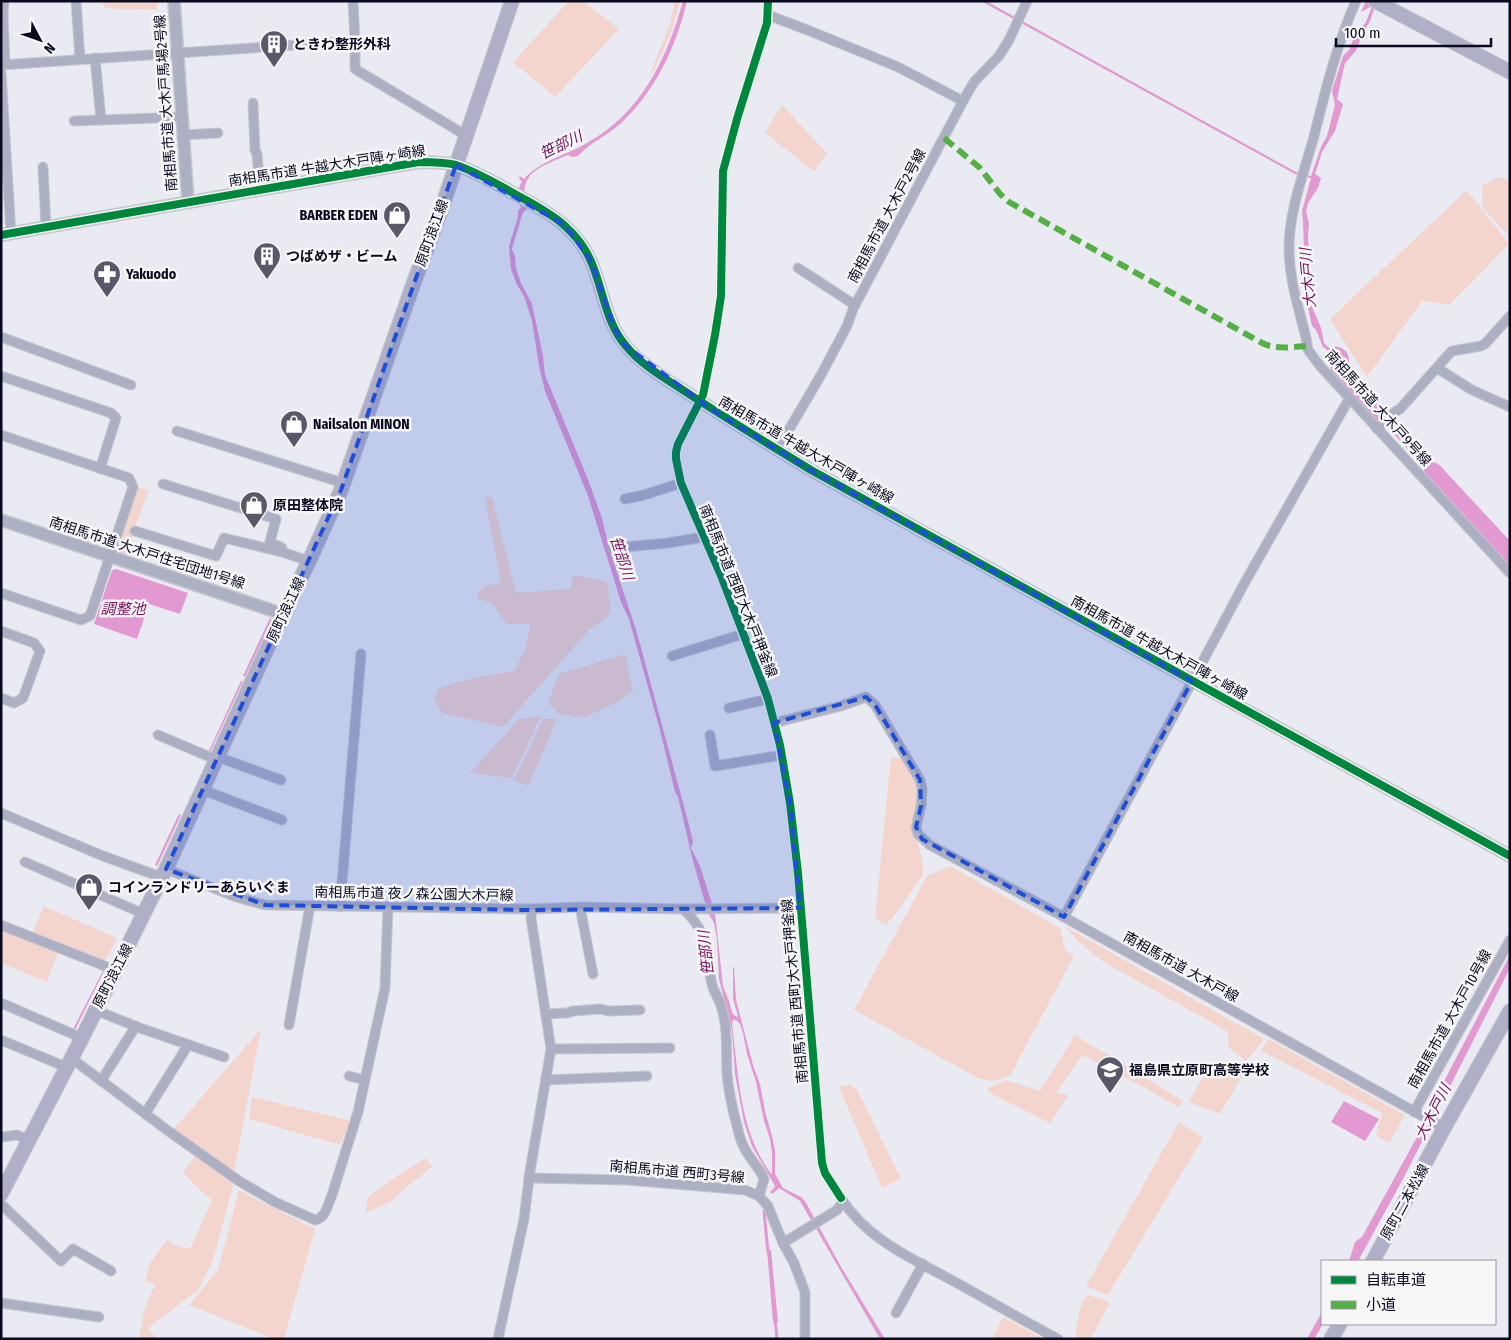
<svg xmlns="http://www.w3.org/2000/svg" width="1511" height="1340" viewBox="0 0 1511 1340" font-family="'Fira Sans Condensed','Noto Sans JP',sans-serif">
  <rect width="100%" height="100%" fill="#eaebf2"/>
  <g fill="#f4d5ce">
    <path d="M103,1H157V10L114,9L104,7Z"/>
    <path d="M569,1H583L619,29L555,97L513,62Z"/>
    <path d="M675,1H680L672,30L654,70L650,74L670,24Z"/>
    <path d="M782,105L827,153L814,171L765,133Z"/>
    <path d="M1499,177L1510,180V235L1502,229L1483,208L1482,186Z"/>
    <path d="M1467,190L1509,244L1449,305L1422,301L1367,377L1330,319Z"/>
    <path d="M138,488L149,490L135,527L126,555L120,554L118,546Z"/>
    <path d="M492,497L516,593L570,589L573,576C586,576 596,578 607,583C611,613 616,613 589,630L503,727L442,713L434,698L439,688C464,679 488,675 514,671L525,650L530,624H507L500,615L492,603L478,599V592L487,585L501,584L485,498Z"/>
    <path d="M625,654L633,692L609,706L584,717L559,714L548,703L559,674Z"/>
    <path d="M541,716L512,778L470,773L519,719Z"/>
    <path d="M543,719H557L528,786L514,780Z"/>
    <path d="M891,757L904,759L917,780L920,795L914,825L923,864V875L893,917L886,925L875,918Z"/>
    <path d="M950,866L1060,928L1065,950L1074,956L1011,1074C997,1082 992,1082 978,1078L854,1010L927,876Z"/>
    <path d="M44,906L117,938L104,962L32,934Z"/>
    <path d="M1064,926L1264,1039L1246,1061L1229,1048L1227,1031L1102,961L1078,941Z"/>
    <path d="M1,929L58,952L47,982L1,963Z"/>
    <path d="M261,1029L234,1172L174,1129Z"/>
    <path d="M1075,1035L1183,1101L1178,1107L1145,1088L1082,1055L1056,1093L1068,1095L1050,1123L988,1092V1088L1006,1080L1040,1091Z"/>
    <path d="M1268,1039L1405,1115L1389,1143L1376,1136L1382,1113L1261,1051Z"/>
    <path d="M1211,1063L1243,1074L1220,1114L1189,1102Z"/>
    <path d="M849,1084L857,1089L901,1179L882,1188L839,1087Z"/>
    <path d="M252,1097L351,1121L340,1145L249,1119Z"/>
    <path d="M1179,1122L1203,1138L1108,1295L1086,1286Z"/>
    <path d="M196,1155L234,1182L213,1260L198,1290L148,1328L157,1339H139L144,1311L155,1284L145,1281L150,1263L167,1240L179,1247L190,1249L212,1200L192,1183L183,1172Z"/>
    <path d="M426,1158L432,1167L405,1188L392,1201L366,1213L368,1197L401,1173Z"/>
    <path d="M239,1190L315,1229L284,1339H274L189,1305L218,1270Z"/>
    <path d="M1087,1295L1110,1302L1091,1339H1080L1075,1335L1080,1308Z"/>
    <path d="M1003,1317L1044,1339H992Z"/>
  </g>
  <g fill="#e298d0" fill-rule="evenodd">
    <path d="M683,1H687C676,47 655,92 620,124C607,136 589,143 578,156L572,157L568,155C552,162 529,168 525,186C524,193 522,198 523,206L528,209L524,211L522,215L512,249L515,256L516,268L521,283L532,304L543,356L545,375L589,482L602,518L609,548L637,633L688,821L693,842L691,848L700,866L715,913L723,986L729,1001L731,1009L733,1014L737,1017L738,1016L733,999V967H734L736,1000L753,1065L760,1084L765,1111L772,1136L775,1150V1174L783,1188L801,1197L805,1201L840,1265L885,1339H880L800,1201L779,1188L775,1190L774,1188L775,1186L752,1146L744,1122L735,1074L732,1031L719,979L717,940L714,923L708,913L693,861L678,797L675,792L660,730L629,619L621,602L588,496L545,391L539,366L532,321L524,296L517,285L511,269L509,246L518,217V210L521,208C518,198 516,190 522,182L519,178L520,176L524,179C541,160 565,156 587,143C641,113 667,59 683,1ZM733,1020H736L740,1024L743,1033L747,1054L756,1082L764,1121L770,1139L772,1153V1175C739,1131 739,1077 732,1024Z"/>
    <path d="M981,1H986L1296,172L1311,176L1321,147L1327,136L1335,105L1332,91L1343,56L1349,50L1355,35L1366,22L1372,6L1361,12L1366,1H1377L1370,21L1362,35L1356,51L1345,63L1337,99L1343,104L1335,131L1322,152L1315,174L1321,178L1318,188L1308,203L1306,211L1309,223L1308,235L1310,272L1307,295L1321,328L1324,343L1339,357L1342,374L1437,474L1468,513L1502,542L1501,550L1510,553V561L1340,375L1337,358L1323,347L1316,330L1312,326L1302,281L1304,250L1303,220L1302,211L1311,178L1295,174Z"/>
    <path d="M116,569L188,593L180,614L149,604L137,639L94,624L112,570Z"/>
    <path d="M270,618L272,619L245,677L243,676Z"/>
    <path d="M241,681H243L209,754L208,753Z"/>
    <path d="M179,814L181,815L157,866L155,865Z"/>
    <path d="M1510,955V968L1403,1179L1358,1261H1349L1355,1242L1362,1237L1439,1097L1440,1092V1089Z"/>
    <path d="M104,969H105L74,1032L72,1031Z"/>
    <path d="M1344,1101L1379,1119L1365,1141L1331,1122Z"/>
    <path d="M767,1250H771L778,1322H773Z"/>
    <path d="M1322,1312L1323,1324L1314,1339H1307Z"/>
  </g>
  <g fill="none" stroke-linecap="round" stroke-linejoin="round">
    <g stroke="#e298d0" stroke-width="3">
      <path d="M772,1192L778,1187"/>
      <path d="M764,1211L768,1253"/>
      <path d="M775,1319L777,1339"/>
    </g>
    <g stroke="#e298d0" stroke-width="19">
      <path d="M1336,356L1339,358L1342,378L1376,413"/>
      <path d="M1433,472L1510,555"/>
    </g>
    <g stroke="#c7c8cf" stroke-width="11">
      <g id="minor">
        <path d="M4,1L3,15L5,64"/>
        <path d="M76,1L80,59"/>
        <path d="M768,1L767,23L737,119L723,171L721,296L715,335L703,395L678,444L676,452V459L681,483L722,578L761,680L768,699L780,745L790,803L798,873L822,1163L825,1173L841,1198"/>
        <path d="M1356,1C1336,46 1325,93 1313,140C1303,175 1289,212 1289,248C1289,280 1299,308 1306,338L1308,350L1321,367L1510,573"/>
        <path d="M768,15L810,31L898,67L963,101"/>
        <path d="M355,41V69L467,136"/>
        <path d="M95,58L101,120L183,117"/>
        <path d="M1,65L355,41L353,1"/>
        <path d="M1,72L11,233"/>
        <path d="M253,103L255,150L257,154L260,189"/>
        <path d="M74,121L101,120"/>
        <path d="M184,135L218,133"/>
        <path d="M43,167L46,227"/>
        <path d="M798,268L855,305"/>
        <path d="M1,337L131,385"/>
        <path d="M1437,368L1472,390L1510,407"/>
        <path d="M1,376L111,413L116,418L100,469"/>
        <path d="M1377,429L1395,412L1400,409L1449,354L1452,351L1481,346L1485,344L1510,316"/>
        <path d="M177,431L343,483"/>
        <path d="M1,435L129,478L133,487L90,616L81,620L1,593"/>
        <path d="M777,450L821,375L847,326L853,309L963,101L974,82L999,56L1009,40L1027,1"/>
        <path d="M163,484L276,519L270,542L282,548"/>
        <path d="M625,499L644,495L681,483"/>
        <path d="M135,531L216,556L224,538L282,552L309,561"/>
        <path d="M613,548L668,543L703,537"/>
        <path d="M1,631L34,643L40,651L23,698L14,703L1,698"/>
        <path d="M672,656L743,634"/>
        <path d="M729,708L768,699"/>
        <path d="M774,723L841,706L866,697L875,705L920,780L922,789L921,806L916,827L918,834L930,845L1064,917L1444,1128"/>
        <path d="M158,735L217,760"/>
        <path d="M710,735L715,766L782,755"/>
        <path d="M218,757L281,780"/>
        <path d="M203,790L282,820"/>
        <path d="M1,813L103,856L161,877"/>
        <path d="M25,862L144,914"/>
        <path d="M166,869L236,897L265,905L532,909L531,918L551,1049L530,1171L524,1219L498,1339"/>
        <path d="M340,907L361,654"/>
        <path d="M580,907L593,974"/>
        <path d="M532,909L580,907L683,909L800,908"/>
        <path d="M683,909C713,936 703,954 713,988C716,995 720,1001 722,1009C728,1031 726,1051 727,1073C728,1087 733,1111 737,1126C739,1136 743,1148 750,1157C755,1165 761,1171 764,1179L759,1196"/>
        <path d="M1064,917L1187,691L1244,584L1349,399"/>
        <path d="M1,925L115,970"/>
        <path d="M1,1003L82,1038"/>
        <path d="M95,1010L140,1028L224,1057"/>
        <path d="M546,1014L567,1013L573,1011L600,1009L609,1011L640,1010"/>
        <path d="M289,1025L310,906"/>
        <path d="M1,1040L66,1067"/>
        <path d="M551,1049L670,1048"/>
        <path d="M71,1058L167,1130L239,1181L275,1202L315,1220C326,1218 328,1204 332,1195L358,1112L365,1080"/>
        <path d="M349,1076L365,1080L385,988L388,907"/>
        <path d="M546,1080L647,1076"/>
        <path d="M101,1081L136,1026"/>
        <path d="M1414,1112L1510,940"/>
        <path d="M145,1114L188,1045"/>
        <path d="M1,1137L17,1135L29,1140"/>
        <path d="M529,1178L627,1180L745,1190L759,1196L768,1206L783,1243L837,1210L842,1203L841,1198C867,1240 915,1260 957,1283C991,1302 1024,1321 1058,1339"/>
        <path d="M1,1204L61,1261L73,1249L111,1271"/>
        <path d="M783,1243L794,1263L805,1292V1339"/>
        <path d="M1,1303L99,1317"/>
        <path d="M896,1313L923,1264"/>
      </g>
    </g>
    <g stroke="#c7c8cf" stroke-width="14">
      <g id="tertiary">
        <path d="M174,1L188,202"/>
        <path d="M1,235L419,162C432,162 444,162 456,165C480,173 502,187 524,199C538,207 553,215 565,226C575,235 584,246 590,259C603,287 605,322 626,346C642,366 668,380 689,394C729,420 770,445 811,470L1510,856"/>
        <path d="M1,520L283,614"/>
      </g>
    </g>
    <g stroke="#c7c8cf" stroke-width="16">
      <g id="primary">
        <path d="M1375,1L1510,72"/>
        <path d="M1,1194L82,1038L166,869L283,614L311,557L341,490L414,282L441,210L512,1"/>
        <path d="M1373,1261L1444,1128L1510,1011"/>
        <path d="M1331,1339L1340,1324"/>
      </g>
    </g>
    <use href="#minor" stroke="#adafc3" stroke-width="9"/>
    <use href="#tertiary" stroke="#adafc3" stroke-width="11"/>
    <use href="#primary" stroke="#afb0c7" stroke-width="14"/>
    <path stroke="#54b045" stroke-width="6" stroke-dasharray="12 6" stroke-linecap="butt" d="M944,138L980,168L1000,194L1009,202L1262,343C1276,350 1292,347 1307,346"/>
    <g stroke="#f6f6f6" stroke-width="11">
      <g id="cycleway">
        <path d="M768,1L767,23L737,119L723,171L721,296L715,335L703,395L678,444L676,452V459L681,483L722,578L761,680L768,699L780,745L790,803L798,873L822,1163L825,1173L841,1198"/>
        <path d="M1,235L419,162C432,162 444,162 456,165C480,173 502,187 524,199C538,207 553,215 565,226C575,235 584,246 590,259C603,287 605,322 626,346C642,366 668,380 689,394C729,420 770,445 811,470L1510,856"/>
      </g>
    </g>
    <use href="#cycleway" stroke="#00873e" stroke-width="8"/>
  </g>
  <path fill="#1d4ed8" fill-opacity="0.2" stroke="#1d4ed8" stroke-width="4" stroke-dasharray="10 6" stroke-linejoin="round" d="M456,165L565,225L591,261L616,331L625,345L711,409L811,470L1192,681L1064,917L922,839L916,827L921,806L920,780L875,705L866,697L774,723L790,803L800,908L523,910L265,905L166,869L341,490Z"/>
  <defs>
    <g id="building-pin" transform="scale(1.4375)"><path d="M0 17L-7.5 6A9.5 9.5 0 1 1 7.5 6Z" fill="#585869" stroke="#f6f6f6"/><path d="M-4-6H4V6H1V3H-1V6H-4ZM-2.5-4.3h1.7v1.8h-1.7ZM.8-4.3h1.7v1.8H.8ZM-2.5-1h1.7V.8h-1.7ZM.8-1h1.7V.8H.8Z" fill="#fff"/></g>
    <g id="shop-pin" transform="scale(1.4375)"><path d="M0 17L-7.5 6A9.5 9.5 0 1 1 7.5 6Z" fill="#585869" stroke="#f6f6f6"/><path d="M-5-2.5h2.3a2.7 3.5 0 0 1 5.4 0H5L5.5 6h-11ZM-1.5-2.5h3a1.5 2.3 0 0 0-3 0Z" fill="#fff"/></g>
    <g id="pharmacy-pin" transform="scale(1.4375)"><path d="M0 17L-7.5 6A9.5 9.5 0 1 1 7.5 6Z" fill="#585869" stroke="#f6f6f6"/><path d="M-2-6h4v4h4v4h-4v4h-4v-4h-4v-4h4Z" fill="#fff"/></g>
    <g id="school-pin" transform="scale(1.4375)"><path d="M0 17L-7.5 6A9.5 9.5 0 1 1 7.5 6Z" fill="#585869" stroke="#f6f6f6"/><path d="M0-5L7-2L0 1L-7-2ZM-4 1L0 2.5L4 1V4Q0 6-4 4Z" fill="#fff"/></g>
  </defs>
  <g fill-rule="evenodd">
    <use href="#building-pin" x="274" y="44"/>
    <use href="#shop-pin" x="397" y="215"/>
    <use href="#building-pin" x="267" y="256"/>
    <use href="#pharmacy-pin" x="107" y="274"/>
    <use href="#shop-pin" x="294" y="424"/>
    <use href="#shop-pin" x="254" y="505"/>
    <use href="#shop-pin" x="89" y="887"/>
    <use href="#school-pin" x="1110" y="1070"/>
  </g>
  <g text-anchor="middle" dominant-baseline="central" stroke-width="5" stroke-linejoin="round" paint-order="stroke">
    <g font-size="14" font-weight="bold" fill="#09091f" stroke="#f6f6f6" text-anchor="start">
      <text x="293" y="44">ときわ整形外科</text>
      <text x="378" y="215" text-anchor="end">BARBER EDEN</text>
      <text x="286" y="256">つばめザ・ビーム</text>
      <text x="126" y="274">Yakuodo</text>
      <text x="313" y="424">Nailsalon MINON</text>
      <text x="273" y="505">原田整体院</text>
      <text x="108" y="887">コインランドリーあらいぐま</text>
      <text x="1129" y="1070">福島県立原町高等学校</text>
    </g>
    <g font-size="14" fill="#09091f" stroke="#f6f6f6">
      <text transform="translate(166 103) rotate(-94)">南相馬市道 大木戸馬場2号線</text>
      <text transform="translate(327 166) rotate(-9)">南相馬市道 牛越大木戸陣ヶ崎線</text>
      <text transform="translate(887 216) rotate(-62)">南相馬市道 大木戸2号線</text>
      <text transform="translate(432 233) rotate(-70)">原町浪江線</text>
      <text transform="translate(1378 408) rotate(48)">南相馬市道 大木戸9号線</text>
      <text transform="translate(806 450) rotate(30)">南相馬市道 牛越大木戸陣ヶ崎線</text>
      <text transform="translate(147 553) rotate(18)">南相馬市道 大木戸住宅団地1号線</text>
      <text transform="translate(738 591) rotate(68)">南相馬市道 西町大木戸押釜線</text>
      <text transform="translate(286 610) rotate(-65)">原町浪江線</text>
      <text transform="translate(1159 648) rotate(29)">南相馬市道 牛越大木戸陣ヶ崎線</text>
      <text transform="translate(414 894) rotate(1)">南相馬市道 夜ノ森公園大木戸線</text>
      <text transform="translate(1181 967) rotate(29)">南相馬市道 大木戸線</text>
      <text transform="translate(113 976) rotate(-63)">原町浪江線</text>
      <text transform="translate(795 991) rotate(-95)">南相馬市道 西町大木戸押釜線</text>
      <text transform="translate(1450 1019) rotate(-61)">南相馬市道 大木戸10号線</text>
      <text transform="translate(677 1172) rotate(5)">南相馬市道 西町3号線</text>
      <text transform="translate(1405 1202) rotate(-61)">原町二本松線</text>
    </g>
    <g font-size="15" font-style="italic" fill="#72135e" stroke="#f6f6f6">
      <text transform="translate(561 145) rotate(-26)">笹部川</text>
      <text transform="translate(1308 278) rotate(-95)">大木戸川</text>
      <text transform="translate(622 558) rotate(72)">笹部川</text>
      <text x="123" y="609">調整池</text>
      <text transform="translate(706 953) rotate(-96)">笹部川</text>
      <text transform="translate(1433 1112) rotate(-63)">大木戸川</text>
    </g>
  </g>
  <rect width="1511" height="1340" fill="none" stroke="#09091f" stroke-width="5"/>
  <rect x="1321" y="1260" width="175" height="65" fill="#f6f6f6" stroke="#9797a0"/>
  <rect x="1331" y="1276" width="25" height="8" fill="#00873e" stroke="#9797a0"/>
  <text x="1366" y="1285" font-size="15" fill="#09091f">自転車道</text>
  <rect x="1331" y="1301" width="25" height="8" fill="#54b045" stroke="#9797a0"/>
  <text x="1366" y="1310" font-size="15" fill="#09091f">小道</text>
  <g transform="translate(40 40) rotate(131)" stroke="#f6f6f6" stroke-width="4" paint-order="stroke">
  <path d="M0-4L9 19L0 12L-9 19Z" fill="#09091f"/>
  <text y="-8" font-size="14" font-weight="bold" text-anchor="middle" fill="#09091f">N</text>
  </g>
  <path d="M1336 38v8h155v-8" fill="none" stroke="#09091f" stroke-width="2.5"/>
  <text x="1344" y="38" font-size="15" fill="#09091f" stroke="#f6f6f6" stroke-width="4" paint-order="stroke">100 m</text>
</svg>
